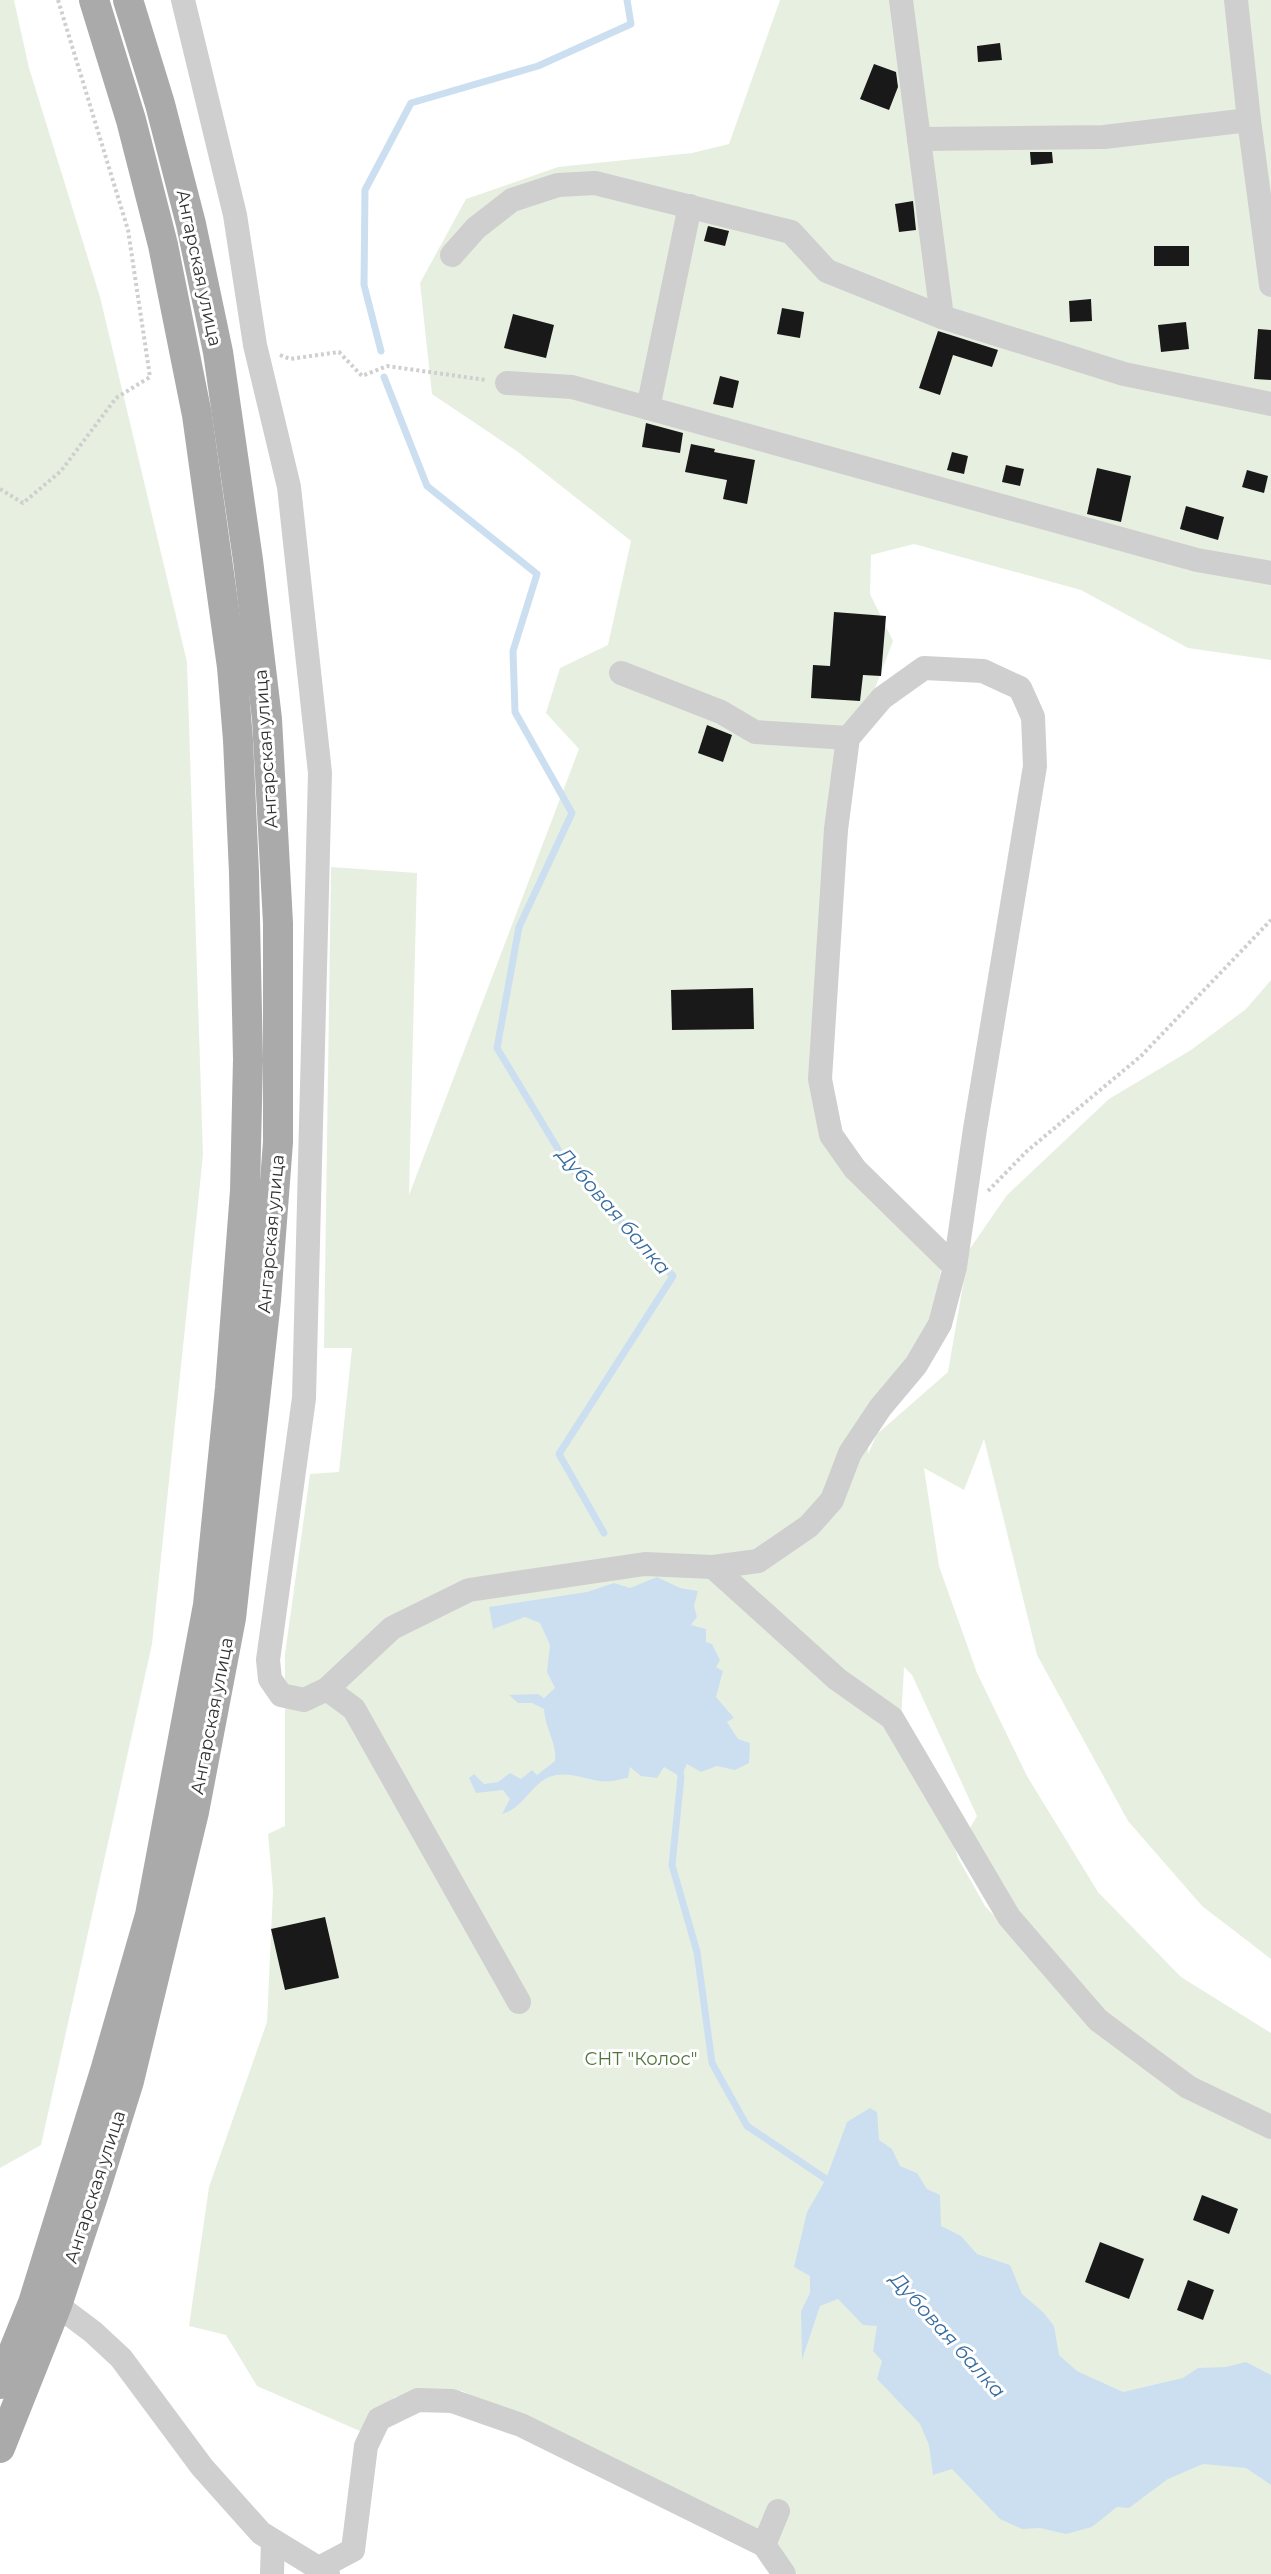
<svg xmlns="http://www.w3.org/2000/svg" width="1271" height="2574" viewBox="0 0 1271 2574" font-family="Montserrat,sans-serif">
  <rect width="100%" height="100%" fill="#fff"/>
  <g fill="#e7f0e0" fill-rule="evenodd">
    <path d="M0,0H14L29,68L100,297L187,662L203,1155L152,1644L41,2145L0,2168Z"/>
    <path d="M780,0H1271V660L1188,648L1081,590L914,544L871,555L870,594L893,641L861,725L842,880L831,1080L845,1141L945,1247L939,1280L938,1314L869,1415L868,1454L877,1434L948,1372L969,1250L1007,1195L1109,1099L1191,1050L1246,1009L1271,980V1959L1202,1906L1128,1821L1037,1655L984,1439L964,1490L924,1468L939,1566L977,1673L1027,1776L1098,1892L1181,1977L1271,2033V2574H797L763,2531L462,2391L429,2392L395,2397L362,2432L257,2386L226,2335L189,2326L209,2187L267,2022L273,1891L268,1834L285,1826V1654L310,1474L339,1472L352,1348H324L331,867L417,873L409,1195L579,749L546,713L560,668L608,645L631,541L518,452L432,394L420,283L466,199L558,167L692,153L729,144ZM904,1667L912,1675L977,1816L970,1828L1011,1909L1102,2013L1051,1977L985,1906L958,1858L940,1802L900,1740Z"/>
  </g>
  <g fill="#ccdff0">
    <path d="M657,1577L680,1588L698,1591L694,1606L697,1617L691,1625L706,1629V1642L712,1644L720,1660L716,1667L723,1671L716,1697L734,1718L727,1722L738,1739L750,1743L749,1763L735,1770L717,1766L701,1772L687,1764L681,1777L664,1767L657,1778L641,1776L630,1767L628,1778C620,1779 609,1783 600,1781C584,1779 567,1770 549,1777C530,1786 522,1809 502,1814L510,1799L503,1790L476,1793L469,1778L474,1774L484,1784L498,1782L510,1773L521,1779L532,1770L537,1775L555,1761C557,1742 545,1729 544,1709L532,1703H518L509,1695L538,1694L544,1698L555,1688L547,1672L550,1645L540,1623L525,1617L493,1629L489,1607L587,1592L614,1583L630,1588Z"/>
    <path d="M870,2108L877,2112L879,2140L892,2149L900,2166L917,2173L927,2189L940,2195L941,2226L961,2236L977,2254L1010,2265L1022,2294L1043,2312L1054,2326L1059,2355L1077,2371L1123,2392L1183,2378L1198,2368L1226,2367L1246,2362L1271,2375V2485L1246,2468L1203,2464L1168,2479L1129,2508L1117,2507L1092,2527L1066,2534L1040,2528L1022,2529L1000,2519L952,2469L933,2475L929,2445L920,2424L877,2379L882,2361L873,2351L877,2326L863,2325L838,2299L820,2306L802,2360L801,2311L810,2293V2276L794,2267L807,2212L826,2179L847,2122Z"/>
  </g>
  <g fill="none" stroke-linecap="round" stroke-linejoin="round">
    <g stroke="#ccdff0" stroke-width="7">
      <path d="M381,351L364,285L365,190L411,103L538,66L631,24L627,0"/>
      <path d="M384,377L427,486L537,574L513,651L515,712L572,813L519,927L497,1048L567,1164L673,1276L559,1454L604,1533"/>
      <path d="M679,1768L681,1777L672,1865L697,1952L712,2063L747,2126L826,2179L830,2185"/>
    </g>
  </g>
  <g fill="#191919">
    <path d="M1000,43L1002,60L978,62L977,46Z"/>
    <path d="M874,64L896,72L898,87L889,110L860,99Z"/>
    <path d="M1030,152H1052L1053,163L1031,165Z"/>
    <path d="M913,201L916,230L899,232L895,204Z"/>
    <path d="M708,226L729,231L725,246L704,241Z"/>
    <rect x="1154" y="246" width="35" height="20"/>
    <path d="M1091,299L1092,321L1070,322L1069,301Z"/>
    <path d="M782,308L804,312L800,338L777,334Z"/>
    <path d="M513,314L554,325L546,358L504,348Z"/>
    <path d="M1186,322L1189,349L1161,352L1158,325Z"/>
    <path d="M1258,329L1271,330V380L1254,379Z"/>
    <path d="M938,331L998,350L992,367L953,355L940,395L919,388Z"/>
    <path d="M720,376L739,381L733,408L713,404Z"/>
    <path d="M646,423L683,433L680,453L642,447Z"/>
    <path d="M691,444L715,449L714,452L755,460L747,504L723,499L727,480L685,472Z"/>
    <path d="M952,452L968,456L964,474L947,470Z"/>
    <path d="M1006,465L1024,469L1020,486L1002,482Z"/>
    <path d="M1097,468L1131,476L1121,522L1087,514Z"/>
    <path d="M1247,470L1268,476L1264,493L1242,487Z"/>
    <path d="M1186,506L1224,517L1218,540L1180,529Z"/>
    <path d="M834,612L886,616L881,676L863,675L860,701L811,698L813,665L830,666Z"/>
    <path d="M707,725L732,735L723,762L698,753Z"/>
    <path d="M753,988L754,1029L672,1030L671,990Z"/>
    <path d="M325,1917L339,1978L285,1990L271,1929Z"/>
    <path d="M1202,2195L1238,2209L1229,2234L1193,2220Z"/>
    <path d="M1100,2242L1144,2259L1129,2299L1085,2282Z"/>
    <path d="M1188,2280L1214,2290L1203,2320L1177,2310Z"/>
  </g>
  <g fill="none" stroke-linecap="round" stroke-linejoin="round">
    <g stroke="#cfcfcf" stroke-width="4" stroke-dasharray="3 3" stroke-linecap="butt">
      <path d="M280,355L290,359L339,352L362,376L387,366L486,380"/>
      <path d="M0,489L23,503L61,471L116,398L150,377L128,230L58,0"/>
      <path d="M988,1191L1027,1151L1141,1056L1271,920"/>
    </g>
    <g stroke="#cfcfcf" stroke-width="24">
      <path d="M183,0L235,215L255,345L289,487L320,773L304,1398L268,1660L270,1679L281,1695L304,1700L327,1689L392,1628L469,1590L645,1564L713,1567L758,1561L809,1526L832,1500L850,1453L880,1408L916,1365L940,1324L955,1267L975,1129L1035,766L1033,717L1020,688L983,671L924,668L882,698L848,738L836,829L820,1079L831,1135L855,1169L955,1267"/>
      <path d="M901,0L942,317L1124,374L1271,404"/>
      <path d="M1236,0L1249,120L1271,285"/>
      <path d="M919,139L1104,137L1249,120"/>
      <path d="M452,255L476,228L512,200L558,185L595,183L791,232L827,271L942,317"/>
      <path d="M507,383L572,387L1197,560L1271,573"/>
      <path d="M648,408L690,206"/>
      <path d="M621,673L721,712L755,732L848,738"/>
      <path d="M713,1567L837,1679L892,1718L1009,1917L1098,2020L1188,2087L1271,2127"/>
      <path d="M327,1689L354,1709L519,2002"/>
      <path d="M57,2305L93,2332L121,2358L202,2467L261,2533L328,2574"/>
      <path d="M764,2545L784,2574"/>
      <path d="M272,2574L273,2541"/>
      <path d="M318,2574L317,2569L353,2550L366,2446L379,2419L418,2400L452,2401L521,2425L764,2545L778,2511"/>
    </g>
    <g stroke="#aaa" stroke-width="30">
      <path d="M0,2384L33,2303L105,2071L150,1915L208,1605L230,1388L245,1191L248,1059L244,872L238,740L232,667L197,415L163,245L131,120L94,0"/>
      <path d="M0,2448L57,2305L96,2187L129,2081L194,1812L231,1618L266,1300L278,1142V923L267,719L248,560L218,352L191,224L160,104L128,0"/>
    </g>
  </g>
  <g text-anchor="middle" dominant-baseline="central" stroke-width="6" stroke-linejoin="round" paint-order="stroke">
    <g font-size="18" fill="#323232" stroke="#fff">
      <text transform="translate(199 268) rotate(78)">Ангарская улица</text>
      <text transform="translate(266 749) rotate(-94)">Ангарская улица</text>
      <text transform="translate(271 1234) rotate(-85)">Ангарская улица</text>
      <text transform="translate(212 1716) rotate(-79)">Ангарская улица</text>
      <text transform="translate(95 2187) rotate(-72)">Ангарская улица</text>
    </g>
    <g font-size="18" fill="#50733b" stroke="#fff">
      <text x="641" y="2059">СНТ "Колос"</text>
    </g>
    <g font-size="20" font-style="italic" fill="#376c9d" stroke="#fff">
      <text transform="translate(614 1211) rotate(49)">Дубовая балка</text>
      <text transform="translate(948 2335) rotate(48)">Дубовая балка</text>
    </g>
  </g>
</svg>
